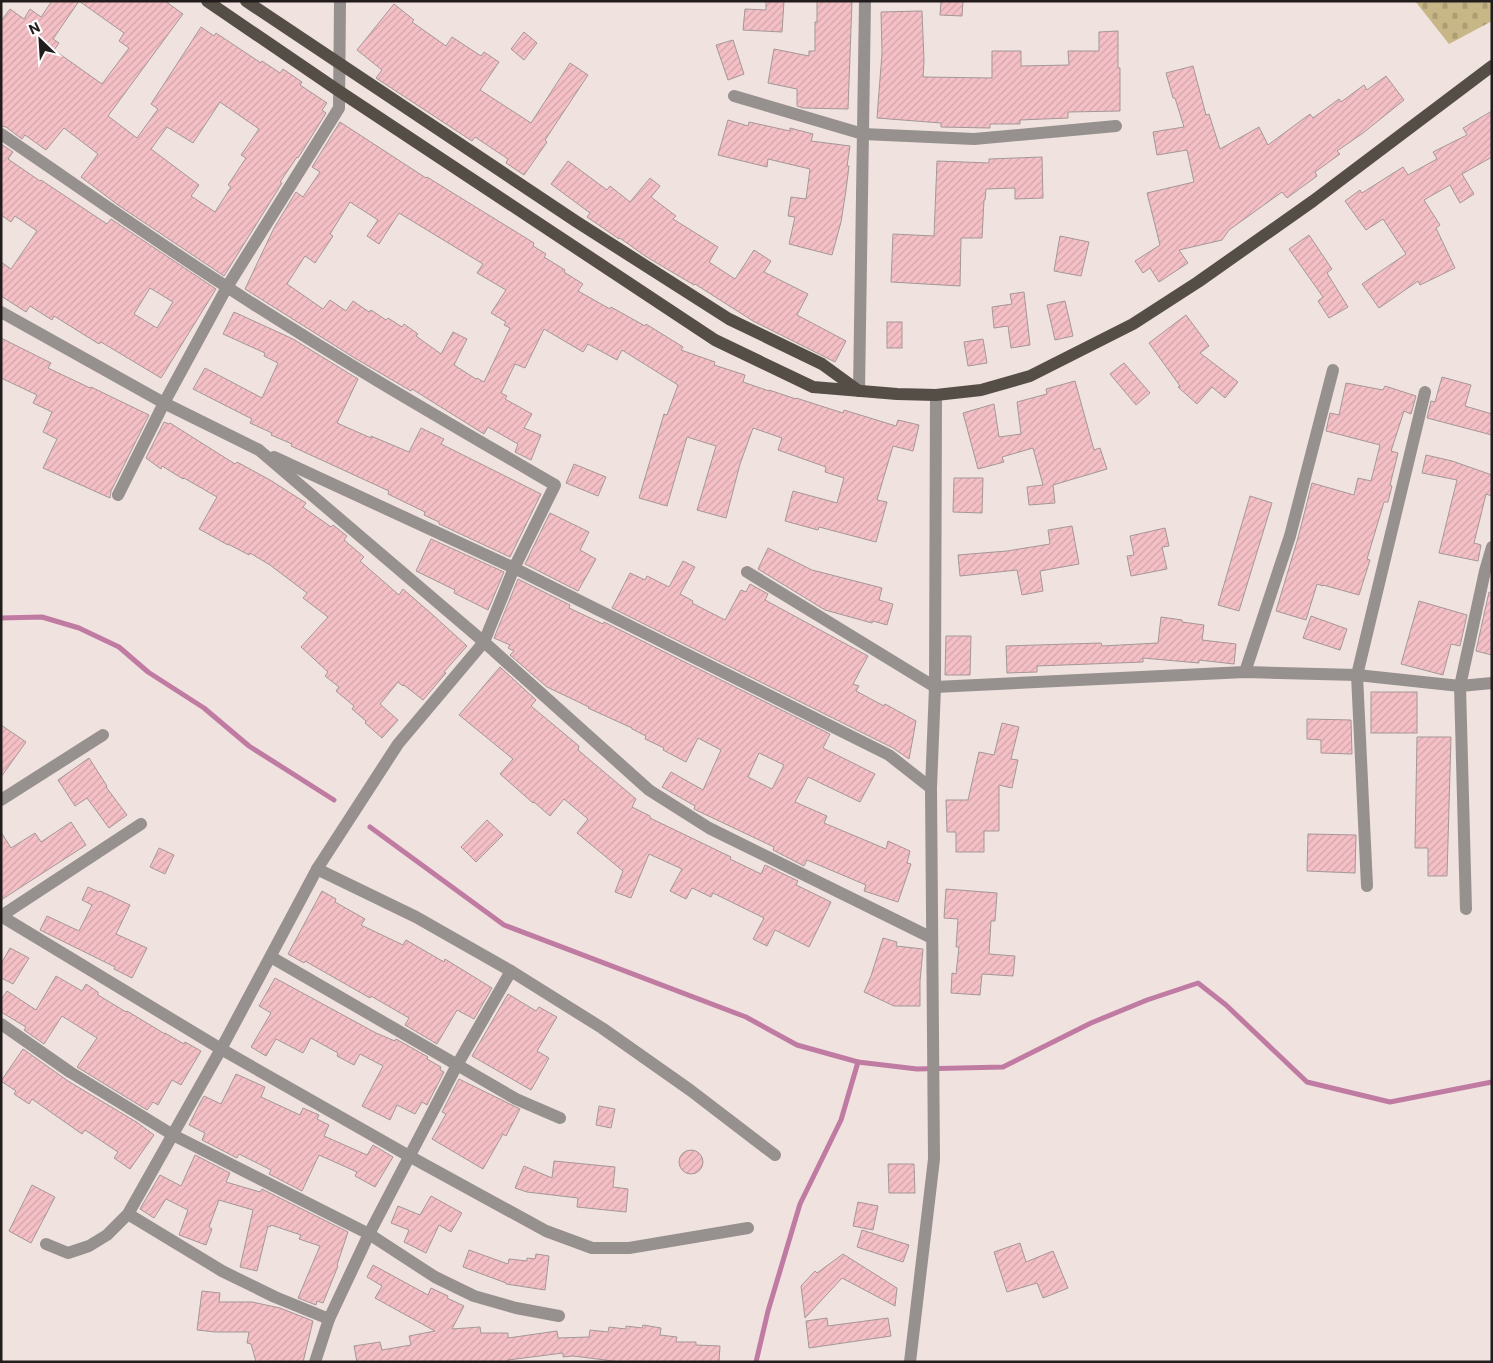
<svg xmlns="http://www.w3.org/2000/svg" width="1493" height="1363" viewBox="0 0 1493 1363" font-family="Commissioner,sans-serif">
  <defs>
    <pattern id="cemetery-stones" width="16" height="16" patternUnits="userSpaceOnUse" patternTransform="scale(1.25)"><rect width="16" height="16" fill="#c8b786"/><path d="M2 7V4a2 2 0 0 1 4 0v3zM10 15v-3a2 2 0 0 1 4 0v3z" fill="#ac9d73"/></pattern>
    <pattern id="building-hatch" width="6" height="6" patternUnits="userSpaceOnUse" patternTransform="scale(1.25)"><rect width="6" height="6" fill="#f4c0c6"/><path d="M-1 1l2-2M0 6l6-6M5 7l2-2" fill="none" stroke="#d1a5aa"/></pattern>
  </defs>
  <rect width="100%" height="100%" fill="#f0e2de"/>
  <path fill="url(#cemetery-stones)" d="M1415,1H1492V21L1449,44Z"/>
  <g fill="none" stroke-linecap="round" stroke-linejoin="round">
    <g stroke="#c07ba3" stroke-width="5">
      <path d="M1,618L42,617L79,628L119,647L148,672L204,708L249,746L334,800"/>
      <path d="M370,827L504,925L746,1017L797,1045L858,1062L917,1069L1003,1067L1091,1023L1147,1000L1198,983L1226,1005L1307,1082L1390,1102L1492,1082"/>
      <path d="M756,1362L768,1311L800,1204L841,1120L858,1062"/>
    </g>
  </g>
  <g fill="url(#building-hatch)" stroke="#a59798" fill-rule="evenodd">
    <path d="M52,1H165L183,14L108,116L137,138L158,109L151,104L201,27L214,36L216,33L261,63L262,61L280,73L283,69L302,82L300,85L327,103L322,110L326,113L298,158L297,157L280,182L282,183L224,276L118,205L81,177L98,154L64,128L46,150L25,135L22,139L6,127L1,126V21L10,9L24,19L30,9L41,17ZM79,1L124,33L119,41L129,48L102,84L54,50L59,43L53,39ZM220,102L259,129L241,155L246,158L228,185L231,187L215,212L191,196L199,185L151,149L167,127L193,143Z"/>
    <path d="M766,1H784L782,32L743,30L745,9L766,10Z"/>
    <path d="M817,1H852L848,109L803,108L797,106V89L768,83L774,49L809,56V51H815V22H817Z"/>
    <path d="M941,1H963L962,16L940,15Z"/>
    <path d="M394,4L414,20L412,22L446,46L452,37L481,56L484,52L499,62L480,90L531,123L570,63L588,75L545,140L547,142L524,175L506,163L508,159L475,137L472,141L376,78L382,70L357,50Z"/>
    <path d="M922,11L924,61L923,77L992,78V51H1021V66L1069,65L1068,51H1099V32L1118,31V68H1120V111L1068,112V118L1020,120V124H990V128L941,127V123L877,118L882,53L881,12Z"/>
    <path d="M524,32L537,43L524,60L511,49Z"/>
    <path d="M733,40L744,74L728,80L716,45Z"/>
    <path d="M1193,66L1206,115L1209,114L1220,149L1259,127L1268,145L1310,114L1313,118L1339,99L1341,102L1364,85L1367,90L1386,76L1404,100L1363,133L1337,151L1340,154L1315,172L1317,176L1287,198L1282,192L1229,230L1222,240L1179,250L1188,263L1159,282L1150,268L1143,273L1135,261L1160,245L1147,193L1194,182L1187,150L1157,155L1153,132L1184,127L1175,98H1173L1166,73Z"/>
    <path d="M1492,111V157L1462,174L1474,194L1460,203L1450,185L1424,200L1440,225L1436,228L1455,268L1420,285L1418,281L1379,308L1362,284L1406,254L1383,219L1366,230L1345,201L1360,190L1362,193L1403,167L1408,175L1437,159L1433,152L1467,135L1463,128Z"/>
    <path d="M728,120L748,126L749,122L790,131V128L813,134L811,141L850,146L847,166H849L846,190L841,222L832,255L789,244L795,217L788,216L791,197L806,199L810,169L768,159L767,167L718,155Z"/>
    <path d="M340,122L426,178L427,177L534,243L533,246L546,254L544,257L565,270L564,272L583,284L578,291L610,309L611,307L645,326L646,324L683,347L681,350L715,362L714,365L745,375L743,382L769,391V390L796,399V398L843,413L844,410L896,426L898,420L919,425L913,451L893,446L877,500L887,502L876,542L819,527L818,530L785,521L793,491L837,503L844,478L825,472L826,467L778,450L782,438L753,428L740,464L726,518L697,510L716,446L687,437L667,506L639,498L664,414L667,415L678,385L622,350L617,360L588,344L583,352L544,329L525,368L515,364L501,393L507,396L505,399L532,414L524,428L541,435L531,460L515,452L518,444L488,427L484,434L412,389L411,391L353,357L245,289L274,228L296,192L303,197L320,172L312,167ZM350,202L378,220L367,236L379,244L399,213L483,264L477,273L506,290L491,313L506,322L504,325L510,328L484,382L477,378L476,379L454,365L467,339L453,332L441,354L416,336L418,334L404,324L402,327L388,318L386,320L371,310L369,312L353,301L346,311L330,300L323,309L287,284L305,256L315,263L333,236L330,234Z"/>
    <path d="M1,144L13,152L8,159L40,181L41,180L107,224L111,219L216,289L161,378L101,342L99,344L54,316L52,320L30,306L26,312L1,296V262L11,269L37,231L15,216L11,222L1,215ZM150,288L173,302L157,328L134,314Z"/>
    <path d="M1042,157L1043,198L1015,199V188L986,189L985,200H984L982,238H961L960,286L891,282L893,234L934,236L937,161L989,163V159Z"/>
    <path d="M568,161L607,190L610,186L630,202L650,178L660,186L651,197L676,216L673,219L718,247L709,262L735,279L754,250L771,261L764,272L808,294L797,315L846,341L835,362L753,321L695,284L694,285L645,256L620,238L619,239L587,217L590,213L551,184Z"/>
    <path d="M1309,235L1332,269L1327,273L1348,307L1329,318L1318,301L1323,297L1289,249Z"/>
    <path d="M1060,236L1089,242L1081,276L1054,271Z"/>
    <path d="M1024,292L1030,345L1011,348L1008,326L994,328L992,307L1012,304L1010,294Z"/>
    <path d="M1065,301L1073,336L1055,340L1047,305Z"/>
    <path d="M234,312L293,339L358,379L337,423L371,438V436L409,452L421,428L444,439L441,444L541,494L510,557L439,524V522L424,515L425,512L388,494L389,491L291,446L292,444L271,435L272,433L250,423L252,419L193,389L205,368L262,398L278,363L264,356L265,353L223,334Z"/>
    <path d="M1186,315L1209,346L1200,353L1238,382L1225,398L1212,387L1197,404L1178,387L1180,386L1149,343Z"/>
    <rect x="887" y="322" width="15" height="26"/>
    <path d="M1,338L51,363L48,368L90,388L91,387L149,415L111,491L110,498L43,468L57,439L43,432L52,412L33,403L37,395L1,378Z"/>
    <path d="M983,339L987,363L968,366L964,342Z"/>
    <path d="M1124,363L1150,393L1136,405L1110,374Z"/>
    <path d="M1442,377L1471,385L1465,406L1492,414V435L1427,418L1431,401L1435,402Z"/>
    <path d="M1075,381L1094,450L1100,448L1107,469L1053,485L1055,503L1029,505L1027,487L1043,485L1033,448L1002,457L1004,462L978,469L963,413L994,404L999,437L1021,434L1017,402L1047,394L1046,389Z"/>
    <path d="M1346,383L1383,390L1385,386L1416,396L1411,414L1404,411L1391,451L1398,453L1390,485L1392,486L1388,502H1384L1367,559L1370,560L1359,595L1323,585V586L1317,584L1306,620L1276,611L1298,538L1312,483L1354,495L1358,478L1371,481L1380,445L1326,431L1330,413L1339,415Z"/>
    <path d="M164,422L169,424L170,423L235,464L237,462L270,480L306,503L303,507L331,527L333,525L347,536L344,540L364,557L360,561L399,595L403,589L434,616L467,646L444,672L446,673L423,700L404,685L403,686L398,682L380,704L398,720L382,738L365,723L366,721L352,709L354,706L336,691L339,687L325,676L328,672L301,647L328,617L303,598L307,593L270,565L250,553L249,555L228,544V545L199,529L217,497L184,478L183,479L162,466L161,469L146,458Z"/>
    <path d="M1426,455L1452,461L1492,475V496L1486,494L1474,543L1481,545L1478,561L1439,553L1457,480L1422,473Z"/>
    <path d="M574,464L606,477L598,496L566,483Z"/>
    <path d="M954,478H983L982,513L953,512Z"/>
    <path d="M1250,496L1272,503L1239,611L1218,605Z"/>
    <path d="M550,513L589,532L580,550L596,559L578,591L525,564Z"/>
    <path d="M1072,526L1079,564L1040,571L1043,591L1022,595L1017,570L960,576L958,555L1007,551L1050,544L1048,530Z"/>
    <path d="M1165,528L1169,546L1162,547L1167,569L1131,576L1127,556L1134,555L1130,536Z"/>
    <path d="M431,539L504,572L488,610L454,593L455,590L416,571Z"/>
    <path d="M768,548L812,570L882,588L879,600L893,604L887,625L873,621L872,623L825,610L758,569Z"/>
    <path d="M683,561L695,567L680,594L693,601L692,603L725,620L741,590L746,592L750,584L768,594L765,600L868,656L853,684L859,686L856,691L884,706L885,704L916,721L909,759L893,748L612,608L630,573L645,580L647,576L669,587Z"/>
    <path d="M518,579L570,605L569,608L603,624L604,622L830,734L823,748L875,774L860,802L808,777L795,802L827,816L824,823L886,849L888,841L910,851L907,863L911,864L898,902L864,891L866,885L807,860L804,866L773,850L774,847L698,811L694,809L695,806L662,787L671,772L703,790L721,750L698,738L686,762L663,750L664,748L645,739L646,736L632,729V728L588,708L589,707L547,687L510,655L514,651L508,648L510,645L494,638ZM759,753L784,765L772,789L748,777Z"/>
    <path d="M1489,592L1492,593V655L1476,651Z"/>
    <path d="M1419,601L1467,615L1460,646L1451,644L1443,675L1401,664Z"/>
    <path d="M1311,616L1347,629L1340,650L1303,638Z"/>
    <path d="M1161,617L1182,620V622L1204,625L1202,640L1236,644L1234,664L1199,660V663L1143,658V662L1037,666V672L1007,673L1006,646L1101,643L1102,646L1158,643Z"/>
    <path d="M946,636H971L970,675H945Z"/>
    <path d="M500,667L536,700L531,706L579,746L578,750L636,799L632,807L650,816V818L731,857L730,859L761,874L765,865L798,881L796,885L831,902L809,947L775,930L767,946L753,939L764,918L713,893L711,897L692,888L686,899L670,891L682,869L649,854L631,898L615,892L623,871L577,833L588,819L564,799L550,816L534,802L533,803L500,774L513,759L459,715Z"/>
    <rect x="1371" y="692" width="46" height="41"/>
    <path d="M1307,719L1351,720L1352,754L1321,753V740L1307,739Z"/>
    <path d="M1002,723L1019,727L1011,759L1018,760L1012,788L999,785V831H984V852H956V832H947L946,800H968L979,752L994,755Z"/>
    <path d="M1,725L26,742L1,777Z"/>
    <path d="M1417,737H1451L1447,876H1428V848H1415Z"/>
    <path d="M89,758L107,786L106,787L127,815L109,828L87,798L75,806L58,780Z"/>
    <path d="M487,820L503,835L476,862L461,847Z"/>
    <path d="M71,822L86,845L1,900V832L11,848L35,833L41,842Z"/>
    <path d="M1308,834L1356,835L1355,873L1307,871Z"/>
    <path d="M159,848L174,855L165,874L150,867Z"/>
    <path d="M88,887L99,892L100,891L130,905L116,934L147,948L132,978L114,969L115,967L40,930L47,916L79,931L92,905L82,900Z"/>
    <path d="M946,889L997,893L995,921H991L989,954L1015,956L1013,976L982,974L980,995L951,993L952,973L956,974L959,947H956L958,919L944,918Z"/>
    <path d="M322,891L336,899L335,902L365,919L361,925L403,945L406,940L444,962L445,959L492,988L474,1019L457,1010L437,1044L405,1025L409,1018L371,996L370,998L305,961L304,963L288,954Z"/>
    <path d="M883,938L897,942L896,946L923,949L920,981V1006H894L864,992L871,976Z"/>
    <path d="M10,948L29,958L13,984L1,978V964Z"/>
    <path d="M56,976L82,991L86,984L98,992V995L126,1012L127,1011L165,1034V1033L184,1044L185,1042L201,1051L181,1085L172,1080L158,1105L153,1102L147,1110L77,1067L97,1038L62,1016L44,1044L24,1030L26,1027L1,1012V1000L7,991L36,1010Z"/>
    <path d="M275,978L376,1033L395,1041L396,1039L428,1057L427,1059L441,1067L440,1070L444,1072L427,1105L422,1102L415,1114L397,1105L390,1120L362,1106L383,1066L360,1054L354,1065L337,1056L338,1053L311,1038L303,1053L276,1039L266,1056L251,1047L271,1013L259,1006Z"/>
    <path d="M508,994L536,1011L539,1007L557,1017L537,1051L549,1058L531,1090L472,1056Z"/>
    <path d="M23,1049L68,1081L138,1123L154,1135L130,1169L114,1158L118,1152L85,1130L82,1134L32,1099L29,1104L14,1094L16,1091L1,1081Z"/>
    <path d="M236,1074L265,1087L261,1097L300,1115L303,1108L319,1115L317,1119L329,1125L324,1136L367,1155L373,1145L393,1157L375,1187L355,1176L357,1172L319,1155L302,1191L269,1174L271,1170L239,1154L237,1158L202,1140L205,1133L189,1125L200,1103L204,1096L221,1104Z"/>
    <path d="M459,1079L520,1109L506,1136L503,1134L483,1169L432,1139L446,1114L442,1112Z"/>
    <path d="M599,1106L615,1109L611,1128L596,1125Z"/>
    <circle cx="691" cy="1162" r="12"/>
    <path d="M195,1155L230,1173L226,1182L260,1192L262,1189L348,1232L337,1265L338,1266L323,1303L317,1301L316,1305L298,1298L320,1246L299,1239L301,1235L271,1225L270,1227L268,1226L257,1271L240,1267L253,1210L219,1200L209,1227L212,1229L206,1245L179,1235L188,1210L166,1199L154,1218L140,1209L160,1175L181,1186Z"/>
    <path d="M554,1161L615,1167L613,1187L628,1189L626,1212L577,1207L578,1198L527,1192L515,1188L524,1166L552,1178Z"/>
    <path d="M888,1164H914L915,1193H889Z"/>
    <path d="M32,1185L55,1197L31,1243L9,1231Z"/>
    <path d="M431,1196L462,1213L451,1232L439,1225L426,1253L404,1242L409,1230L391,1223L398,1206L420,1215Z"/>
    <path d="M858,1202L878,1206L873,1230L853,1226Z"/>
    <path d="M862,1230L909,1245L903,1262L857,1247Z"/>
    <path d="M1020,1243L1026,1262L1053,1251L1068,1288L1043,1298L1037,1283L1007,1292L994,1252Z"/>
    <path d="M469,1250L508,1264L509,1259L527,1261V1258L535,1259L536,1254L549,1256L545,1290L506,1284V1283L463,1267Z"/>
    <path d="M843,1254L897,1288L895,1306L842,1278L805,1318L801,1286L815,1271L817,1273Z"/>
    <path d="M373,1265L428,1295L431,1288L448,1296L447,1298L464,1306L452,1329L480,1327L481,1333H508V1338L557,1331L558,1338L589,1337L590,1330L608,1332L609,1327L626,1329V1326L642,1328L643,1325L661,1328L660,1335L677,1337L676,1342H696V1345L720,1346L719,1362H621L573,1356L563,1357V1353L508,1360V1362H357L354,1346L380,1342L382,1350L411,1345L409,1336L435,1331L375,1298L382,1286L367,1277Z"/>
    <path d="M202,1291L220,1293L219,1302H252L280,1308L313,1321L303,1362H256L251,1344L247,1343L249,1332H215L197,1330Z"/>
    <path d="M827,1318L828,1326L888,1318L891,1336L809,1348L806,1321Z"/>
  </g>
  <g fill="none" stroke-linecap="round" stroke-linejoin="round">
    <g stroke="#96918e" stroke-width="12">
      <path d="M734,96L863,134L974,139L1116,126"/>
      <path d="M1,134C76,185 151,238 227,287C334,357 445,421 555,485L514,568L484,642L398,744L317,869L221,1049L128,1214L107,1235L89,1246L68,1253L46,1244"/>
      <path d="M1,312L164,403L259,450L484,642L649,790L709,828L932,938"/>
      <path d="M859,391L865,1"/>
      <path d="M274,457L514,568L889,755L931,788"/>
      <path d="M118,495L164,403L227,287L339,108L340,1"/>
      <path d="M747,572L935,687L1245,672L1357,675L1460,686L1492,683"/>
      <path d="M1245,672L1290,536L1333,370"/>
      <path d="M1,800L103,735"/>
      <path d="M317,869L416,917L511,971L602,1028L690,1090L775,1155"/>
      <path d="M1367,886L1357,675L1425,392"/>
      <path d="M1466,909L1460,686L1485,571L1492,547"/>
      <path d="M1,916L221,1049L409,1156L546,1231L592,1248H629L748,1228"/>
      <path d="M1,916L141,824"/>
      <path d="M271,957L516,1099L560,1118"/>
      <path d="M1,1024L70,1072L173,1135L369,1234L435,1277L474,1296L516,1308L559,1316"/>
      <path d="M128,1214L222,1271L275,1297L329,1319"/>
      <path d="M315,1362L329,1319L369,1234L457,1065L511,971"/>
      <path d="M910,1362L934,1159L931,788L935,687L936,395"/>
    </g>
    <g stroke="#554e47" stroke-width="12">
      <path d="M207,1L339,91L715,340L813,387L897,394L936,395L981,390L1030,376L1133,324L1198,282L1313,201L1492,66"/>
      <path d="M246,1L577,222L729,319L822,364L859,391"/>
    </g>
  </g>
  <rect width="1493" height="1363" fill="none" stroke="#221d1c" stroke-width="5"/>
  <g transform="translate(40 40) rotate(335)" stroke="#ffffff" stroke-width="4" paint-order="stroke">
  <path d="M0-4L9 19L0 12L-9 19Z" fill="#221d1c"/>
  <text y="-8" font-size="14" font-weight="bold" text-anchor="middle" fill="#221d1c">N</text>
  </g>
</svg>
